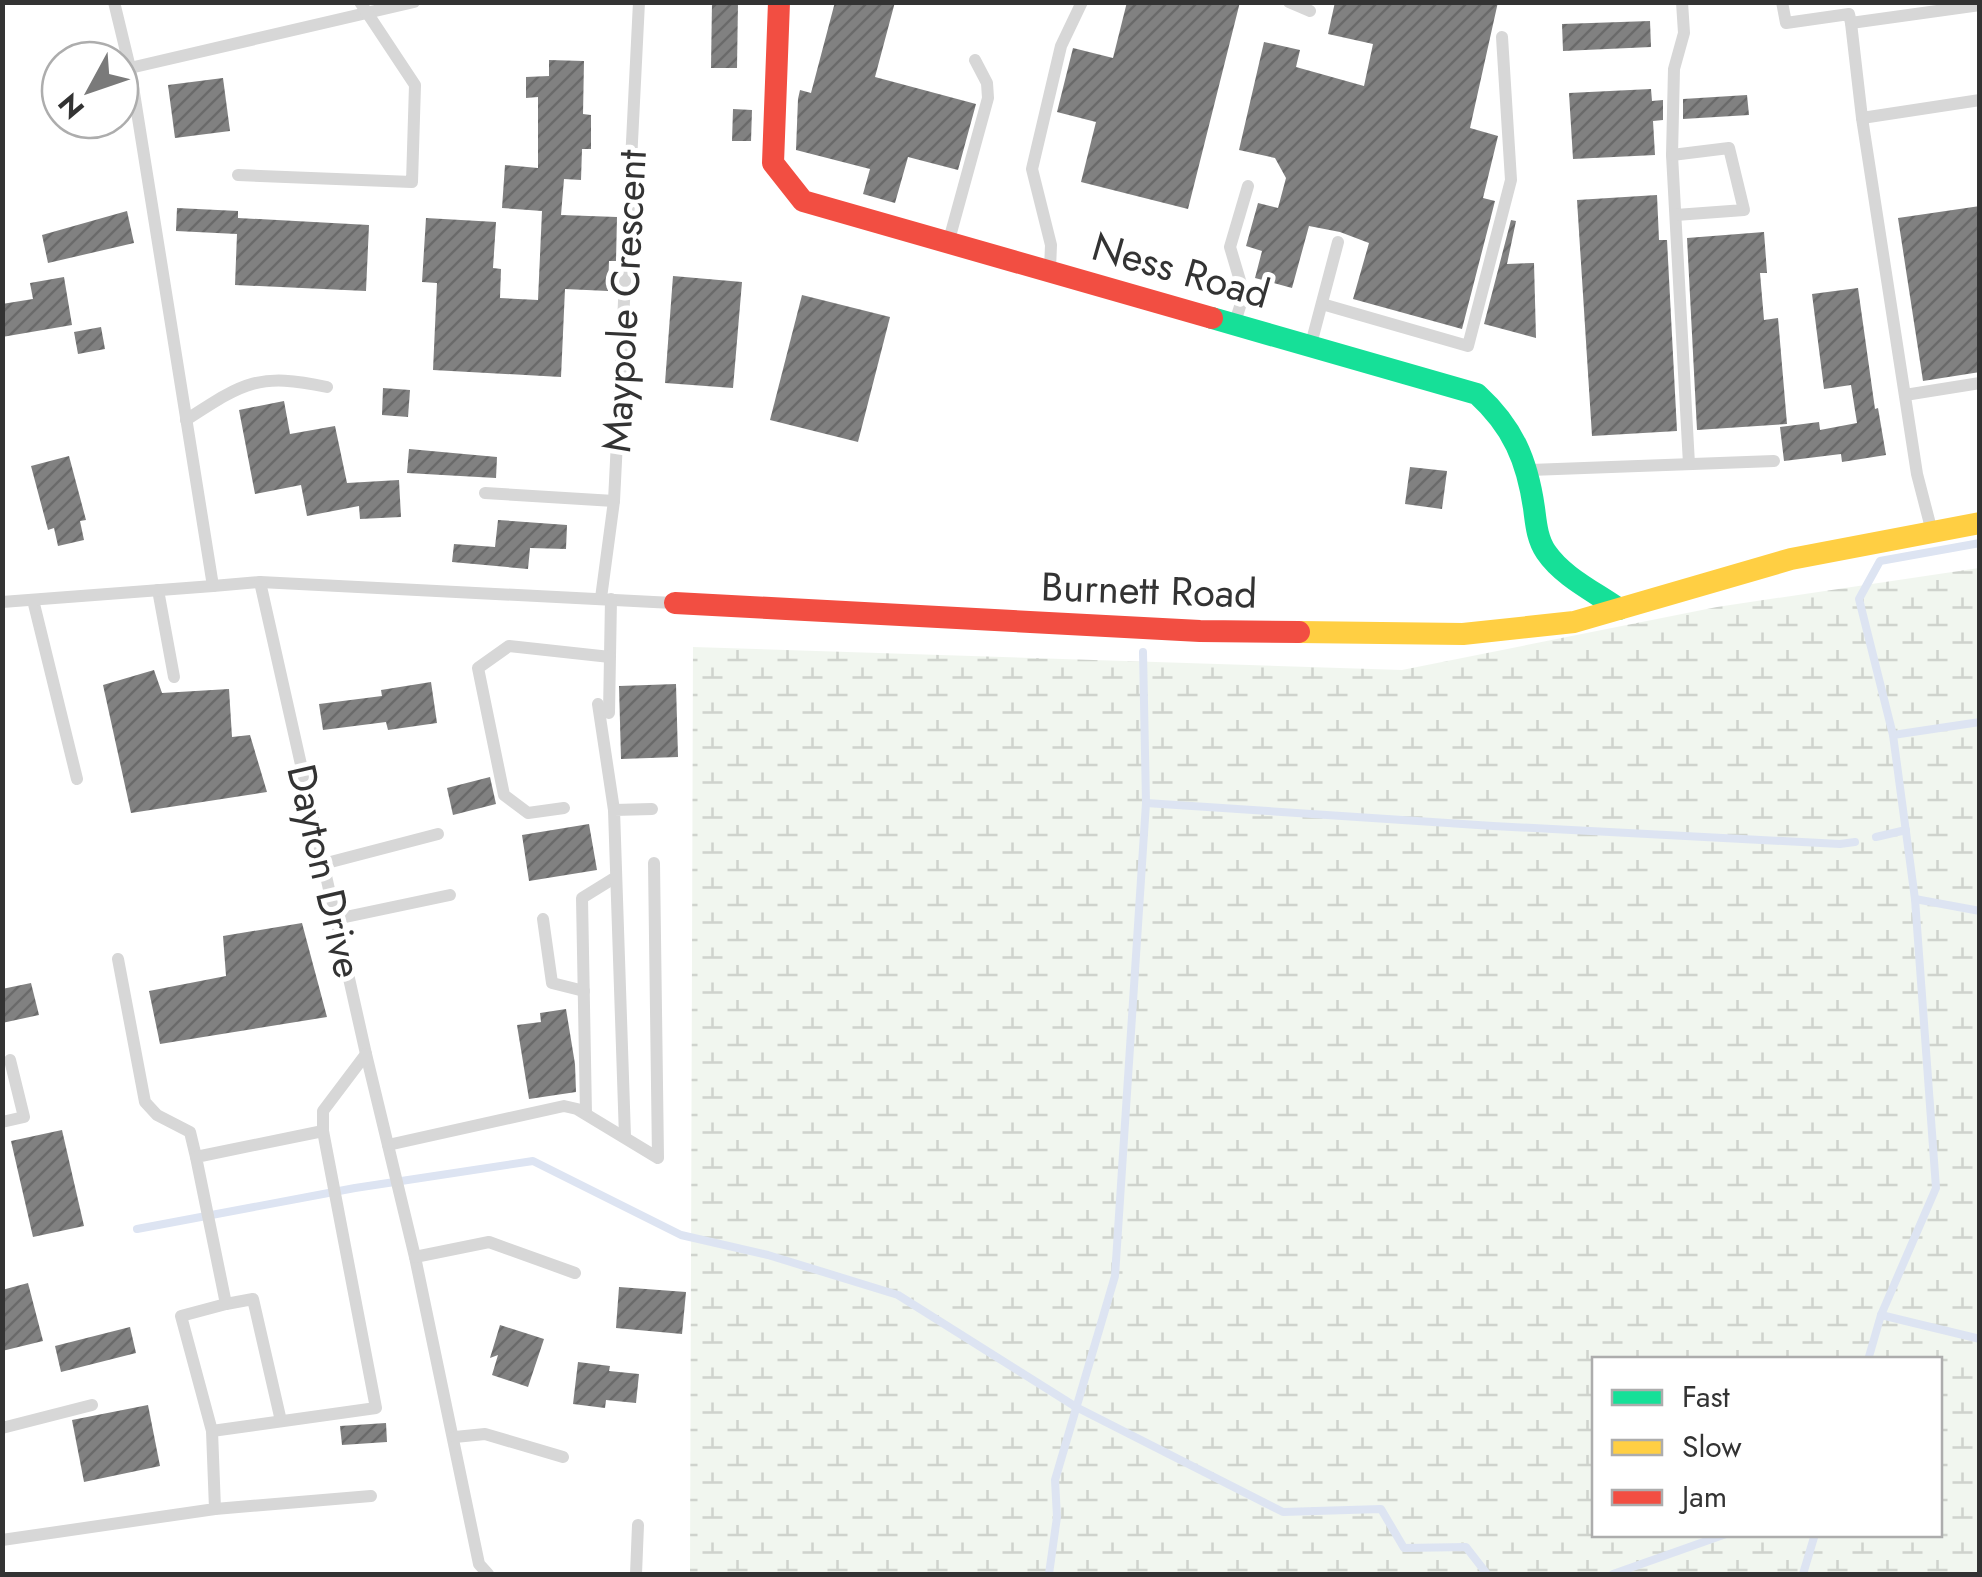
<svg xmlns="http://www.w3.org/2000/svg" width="1982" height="1577" viewBox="0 0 1982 1577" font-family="Jost,sans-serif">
  <defs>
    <pattern id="wetland-marsh" width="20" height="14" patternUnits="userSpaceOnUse" patternTransform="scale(2.5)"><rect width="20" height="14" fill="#f1f6ef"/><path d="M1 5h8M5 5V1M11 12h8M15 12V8" fill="none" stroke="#cfd3cd"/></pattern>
    <pattern id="building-hatch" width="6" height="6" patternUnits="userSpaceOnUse" patternTransform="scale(2.5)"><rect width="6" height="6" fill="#818181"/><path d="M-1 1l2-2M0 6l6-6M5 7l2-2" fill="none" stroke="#6a6a6a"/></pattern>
  </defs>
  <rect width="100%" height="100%" fill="#fff"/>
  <path fill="url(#wetland-marsh)" fill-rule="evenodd" d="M1979,568V1574H690L693,647L1402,670L1717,607ZM1594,1360H1940V1534H1594Z"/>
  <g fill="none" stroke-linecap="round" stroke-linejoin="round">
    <g stroke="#dde4f2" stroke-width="8">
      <path d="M1893,735L1980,722"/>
      <path d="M1146,803L1493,826L1840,844L1855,842"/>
      <path d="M1876,837L1906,830"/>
      <path d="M1915,899L1980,911"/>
      <path d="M137,1229L355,1188L533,1161L681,1235L768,1255L898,1295L1076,1407L1283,1512L1381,1509L1404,1548L1466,1547L1487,1574"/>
      <path d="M1881,1315L1980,1339"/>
      <path d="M1868,1360L1881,1315L1936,1188L1915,899L1893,735L1859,599L1880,561L1980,543"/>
      <path d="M1049,1574L1057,1517L1055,1480L1115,1276L1146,803L1143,652"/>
      <path d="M1613,1574L1726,1534"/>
      <path d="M1803,1574L1815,1534"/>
    </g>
  </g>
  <g fill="url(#building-hatch)">
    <path d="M712,2H738L737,68H711Z"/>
    <path d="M835,2H895L875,77L976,104L958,170L908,157L895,203L863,194L870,169L796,150L798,99L800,90L811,93Z"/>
    <path d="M1127,2H1240L1188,209L1081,182L1096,122L1057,112L1073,48L1113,58Z"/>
    <path d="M1335,2H1498L1470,128L1498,136L1483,198L1495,201L1462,329L1353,299L1369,243L1340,232L1309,226L1292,288L1255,278L1262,251L1246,246L1258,203L1278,208L1286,178L1275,158L1239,150L1264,42L1300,50L1296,67L1364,86L1373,44L1328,34Z"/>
    <path d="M1650,21L1651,47L1563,51L1562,24Z"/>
    <path d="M549,60L584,61L583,114L591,115V149H582L581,180L564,179L561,215L617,217L616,261H609L608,291L565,289L561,377L433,370L437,283L422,282L426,218L496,222L493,268L501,269L500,298L538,300L542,211L502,208L505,165L538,168V97L526,98V77L549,76Z"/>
    <path d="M223,78L230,131L175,138L168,85Z"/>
    <path d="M1651,89L1652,101L1663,100V120L1653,121L1655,155L1573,159L1569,93Z"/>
    <path d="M1747,95L1749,115L1683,119V99Z"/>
    <path d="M733,109L752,110L751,141H732Z"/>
    <path d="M1657,195L1659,240H1667L1677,431L1592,436L1577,200Z"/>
    <path d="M1980,206V372L1923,381L1898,218Z"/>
    <path d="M177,208L238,211V218L369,225L366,291L235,285L237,234L176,231Z"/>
    <path d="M127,211L134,243L48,263L42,235Z"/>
    <path d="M1511,220L1516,221L1507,264L1534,263L1536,338L1484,324Z"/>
    <path d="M1764,232L1767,273H1760L1764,320L1778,318L1787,424L1697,430L1687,238Z"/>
    <path d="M673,276L742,282L733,388L665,383Z"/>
    <path d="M64,277L72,325L2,337V304L33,299L30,283Z"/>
    <path d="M1858,288L1875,409L1878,408L1886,455L1842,462L1841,454L1784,461L1780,427L1819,422L1820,430L1857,423L1851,385L1824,389L1812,294Z"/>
    <path d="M802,295L890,317L858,442L770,420Z"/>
    <path d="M101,327L105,349L78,354L74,332Z"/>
    <path d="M383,388L410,390L408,417L382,415Z"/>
    <path d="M284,401L290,434L335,426L347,483L399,480L401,517L360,519L359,506L307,516L301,485L255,494L239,410Z"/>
    <path d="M409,449L497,457L496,478L407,473Z"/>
    <path d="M69,456L86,520L80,521L84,540L58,546L54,528L48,530L31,466Z"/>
    <path d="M1410,467L1447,471L1442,509L1405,504Z"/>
    <path d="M498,520L567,525L566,549L530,548L528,569L452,562L454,544L495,547Z"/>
    <path d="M154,670L162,693L229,689L232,737L250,735L267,792L131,813L103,685Z"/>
    <path d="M431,682L437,723L388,730L386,722L323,730L319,704L382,696L381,690Z"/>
    <path d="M676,684L678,757L621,759L619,686Z"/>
    <path d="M490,777L496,804L453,815L447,788Z"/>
    <path d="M589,824L597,870L529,881L522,835Z"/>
    <path d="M302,923L327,1017L160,1044L149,991L226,976L223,936Z"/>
    <path d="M31,983L39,1015L2,1023V989Z"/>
    <path d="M566,1009L575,1064L576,1092L529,1099L517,1025L541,1022L540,1013Z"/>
    <path d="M62,1130L84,1226L33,1237L11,1141Z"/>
    <path d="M28,1283L43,1341L2,1351V1290Z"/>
    <path d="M619,1287L686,1292L682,1334L616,1328Z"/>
    <path d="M500,1325L544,1339L528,1387L492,1375L498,1355L490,1358Z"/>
    <path d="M130,1327L136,1353L61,1372L55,1346Z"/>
    <path d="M578,1362L610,1366L609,1371L639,1374L636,1403L606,1400L605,1408L573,1404Z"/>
    <path d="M148,1405L160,1466L84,1482L72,1420Z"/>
    <path d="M386,1423L387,1442L342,1445L340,1426Z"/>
  </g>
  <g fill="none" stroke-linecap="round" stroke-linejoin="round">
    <g stroke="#d7d7d7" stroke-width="12">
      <path d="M114,2L130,68L213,586L260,582L673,603"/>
      <path d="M1289,2L1310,11"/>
      <path d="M1682,2L1684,33L1674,69L1672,155L1689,464"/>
      <path d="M1782,2L1786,23L1849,14L1851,23"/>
      <path d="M130,68L414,2"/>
      <path d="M1862,118L1980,100"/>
      <path d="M1672,155L1729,148L1744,210L1676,215"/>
      <path d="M238,175L412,182L415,85L360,2"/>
      <path d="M949,240L988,98L987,83L975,60"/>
      <path d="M1050,269L1051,245L1032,169L1061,46L1082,2"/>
      <path d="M1322,304L1468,346L1511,180L1502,37"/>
      <path d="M1235,322L1244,294L1230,247L1248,186"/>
      <path d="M1311,344L1338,242"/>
      <path d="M1905,395L1980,383"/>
      <path d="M186,420C243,383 258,372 327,387"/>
      <path d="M1530,470L1774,461"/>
      <path d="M485,493L614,501"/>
      <path d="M1931,528L1917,474L1862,118L1851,23L1980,5"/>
      <path d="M260,582L366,1054L415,1257L479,1564L488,1574"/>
      <path d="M158,590L174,677"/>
      <path d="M601,598L614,501L639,2"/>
      <path d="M33,600L77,779"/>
      <path d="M2,602L213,586"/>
      <path d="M598,704L614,810"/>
      <path d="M609,713L611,599"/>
      <path d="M564,808L528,813L504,795L478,668L509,646L610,657"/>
      <path d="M323,864L438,834"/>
      <path d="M336,919L450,895"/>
      <path d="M543,919L552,983L584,991"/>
      <path d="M118,959L145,1102L157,1115L190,1132L196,1157"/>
      <path d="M586,1114L582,898L616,877"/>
      <path d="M2,1122L24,1117L10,1060"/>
      <path d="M625,1137L614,810L652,809"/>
      <path d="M388,1145L564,1106L577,1109L658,1158L654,863"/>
      <path d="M415,1257L489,1242L575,1273"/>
      <path d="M281,1421L253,1299L226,1304L196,1157L323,1131"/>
      <path d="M2,1428L92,1405"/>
      <path d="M212,1431L376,1408L323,1131V1111L366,1054"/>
      <path d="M455,1437L485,1434L563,1457"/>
      <path d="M215,1509L371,1496"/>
      <path d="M2,1540L215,1509L212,1431L181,1316L226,1304"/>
      <path d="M636,1574L638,1525"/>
    </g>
    <path stroke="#16e098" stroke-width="22" d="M1212,318L1477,394C1513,427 1527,460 1534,508C1536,523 1537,539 1546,552C1563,577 1595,592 1619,609"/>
    <path stroke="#ffcf43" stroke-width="22" d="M1299,632L1463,634L1574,622L1791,559L1980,523"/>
    <g stroke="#f24e42" stroke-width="22">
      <path d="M779,2L773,163L803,201L1212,318"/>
      <path d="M675,603L1200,631L1299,632"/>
    </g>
  </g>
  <g text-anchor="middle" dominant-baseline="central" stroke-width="10" stroke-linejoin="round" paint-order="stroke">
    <g font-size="40" fill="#333" stroke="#fff">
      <text transform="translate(1181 270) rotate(16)">Ness Road</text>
      <text transform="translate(624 301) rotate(-87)">Maypole Crescent</text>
      <text transform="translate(1149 590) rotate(2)">Burnett Road</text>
      <text transform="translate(325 871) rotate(77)">Dayton Drive</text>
    </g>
  </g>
  <rect width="1982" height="1577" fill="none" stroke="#333333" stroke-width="10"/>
  <rect x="1592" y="1357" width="350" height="180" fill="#ffffff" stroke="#adadad" stroke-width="2.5"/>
  <rect x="1612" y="1390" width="50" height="15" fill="#16e098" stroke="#adadad" stroke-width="2.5"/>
  <text x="1682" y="1407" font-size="30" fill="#333333">Fast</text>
  <rect x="1612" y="1440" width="50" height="15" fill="#ffcf43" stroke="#adadad" stroke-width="2.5"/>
  <text x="1682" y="1457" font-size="30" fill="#333333">Slow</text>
  <rect x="1612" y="1490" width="50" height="15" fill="#f24e42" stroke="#adadad" stroke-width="2.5"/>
  <text x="1682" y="1507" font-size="30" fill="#333333">Jam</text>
  <g transform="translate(90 90) rotate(230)"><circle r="48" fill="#ffffff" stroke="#adadad" stroke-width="2.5"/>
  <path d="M0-8L18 38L0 25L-18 38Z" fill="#7a7a7a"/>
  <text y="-15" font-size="28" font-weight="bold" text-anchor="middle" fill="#333333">N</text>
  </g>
</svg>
